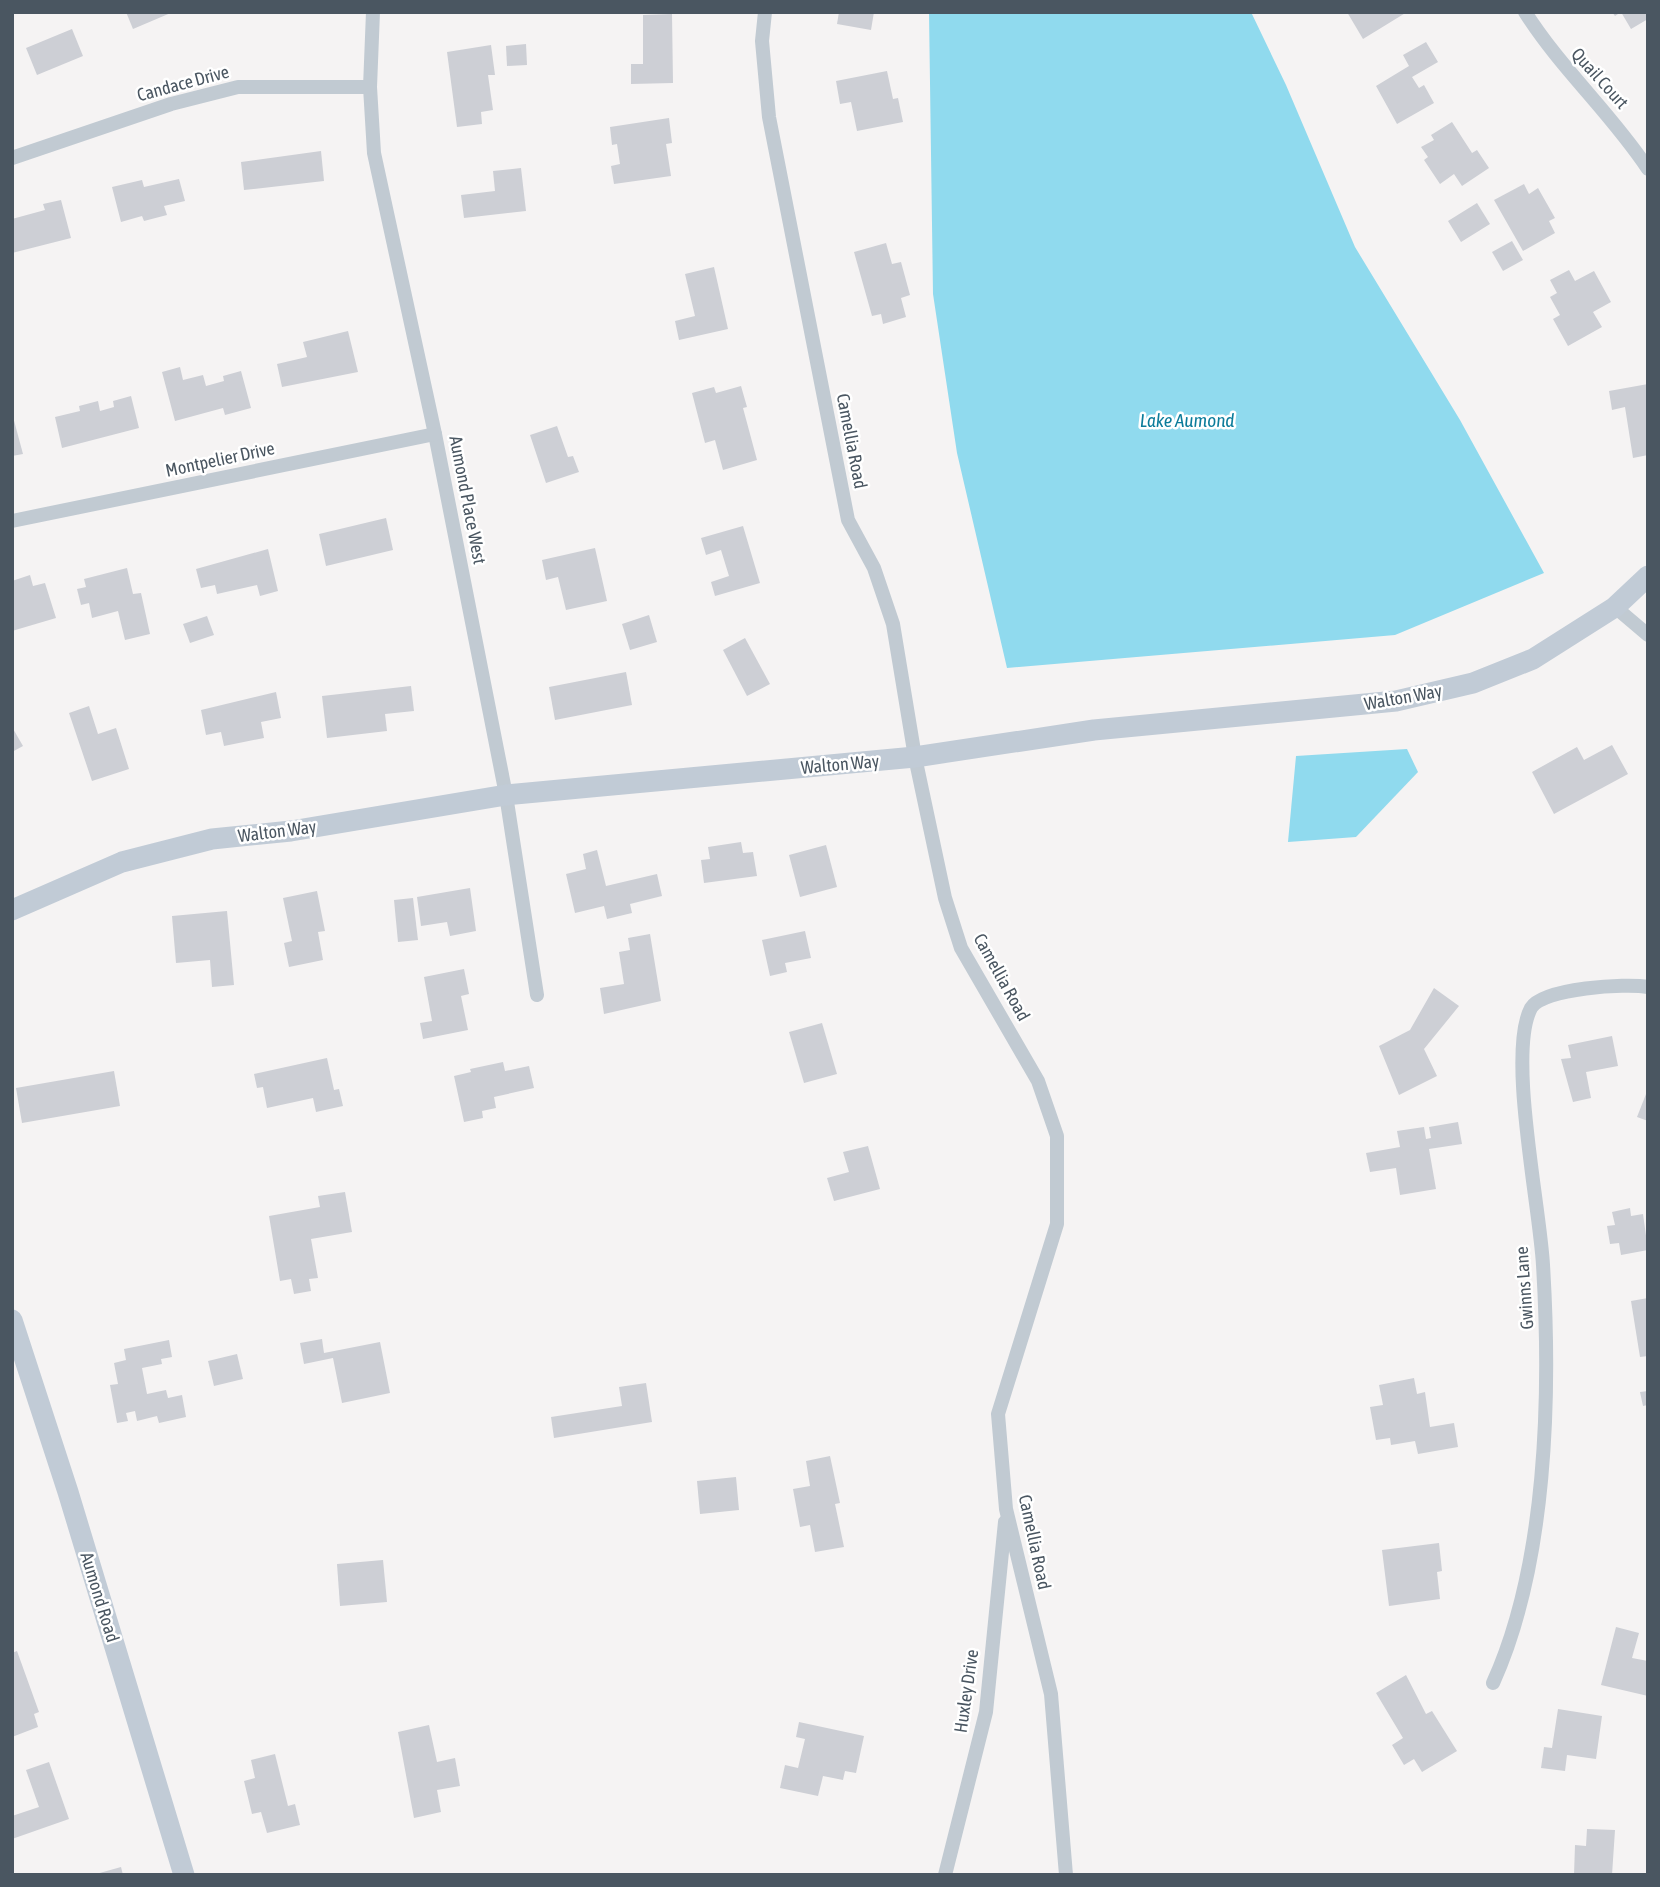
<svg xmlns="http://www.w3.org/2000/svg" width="1660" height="1887" viewBox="0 0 1660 1887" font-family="'Asap Condensed',sans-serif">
  <rect width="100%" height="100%" fill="#f5f3f3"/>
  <g fill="#90daee">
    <path d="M929,12H1251L1286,85L1355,247L1460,420L1544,573L1395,635L1007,668L957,453L933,294Z"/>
    <path d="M1407,749L1418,772L1356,837L1288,842L1296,756Z"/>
  </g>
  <g fill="#cdcfd5">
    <path d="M126,12H173L133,29Z"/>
    <path d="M839,12H874L871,30L837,24Z"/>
    <path d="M1347,12H1407L1363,39Z"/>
    <path d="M1612,12H1648V19L1631,29L1621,12L1615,16Z"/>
    <path d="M672,14L673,83L631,84V64H643V15Z"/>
    <path d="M72,29L83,56L37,75L26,48Z"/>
    <path d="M1426,42L1438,62L1412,77L1419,88L1424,85L1434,103L1397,124L1376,86L1409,66L1403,55Z"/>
    <path d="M526,44L527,65L507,66L506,46Z"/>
    <path d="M491,45L495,75H488L493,110L481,112L482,124L457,127L447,52Z"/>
    <path d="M887,71L893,99L898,98L903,122L857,131L851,102L840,104L836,81Z"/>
    <path d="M669,118L672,143L666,144L671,176L614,184L611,166L620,164L617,144L612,145L610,127Z"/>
    <path d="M1452,122L1472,153L1477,150L1489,168L1462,186L1454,174L1440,184L1424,160L1428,157L1421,147L1434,140L1431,135Z"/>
    <path d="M321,151L324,181L244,190L241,162Z"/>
    <path d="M521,168L526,211L464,218L461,195L495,191L493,171Z"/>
    <path d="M179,179L185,201L164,206L167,215L144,221L142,216L121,222L112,187L142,180L144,187Z"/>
    <path d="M1524,184L1529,194L1538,188L1555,218L1549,221L1555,233L1523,251L1494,200Z"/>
    <path d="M61,200L71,238L12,253V219L45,210L43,204Z"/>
    <path d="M1477,203L1490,224L1461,242L1448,221Z"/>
    <path d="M1512,241L1523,260L1503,271L1492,252Z"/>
    <path d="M886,243L892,264L901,262L910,295L901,298L906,317L883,324L881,314L872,316L854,252Z"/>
    <path d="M714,267L728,329L679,340L675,321L695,316L685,274Z"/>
    <path d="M1569,270L1575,281L1594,271L1611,302L1593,312L1602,327L1568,346L1553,319L1560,315L1550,297L1557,293L1550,280Z"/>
    <path d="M348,331L358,372L282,387L277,364L307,357L303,342Z"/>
    <path d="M180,367L183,380L203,375L206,386L224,381L223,376L241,371L251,408L225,415L223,408L175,421L162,372Z"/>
    <path d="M1648,384V455L1633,458L1625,407L1612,410L1609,391Z"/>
    <path d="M741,386L747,407L743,408L757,460L723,470L715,440L705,443L692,393L714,387L716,393Z"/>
    <path d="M131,396L139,428L62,448L55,417L80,411L79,406L98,401L100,411L114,407L113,401Z"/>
    <path d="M12,413L23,454L12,456Z"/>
    <path d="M557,426L568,457L573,456L579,472L546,483L530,435Z"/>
    <path d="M386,518L393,550L326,566L319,534Z"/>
    <path d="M743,526L760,583L715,596L711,582L729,576L721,550L706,555L701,538Z"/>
    <path d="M595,548L607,601L566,610L558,577L546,580L542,560Z"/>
    <path d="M268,549L278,591L260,596L257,585L217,594L215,585L201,588L196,569Z"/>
    <path d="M127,568L133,594L141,593L150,634L125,640L118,611L92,618L89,603L81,605L77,589L86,587L84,579Z"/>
    <path d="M30,575L33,586L45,583L56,618L12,631V581Z"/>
    <path d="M649,615L657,642L630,650L622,624Z"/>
    <path d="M207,616L214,635L190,643L183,624Z"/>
    <path d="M745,638L770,684L747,696L723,650Z"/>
    <path d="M626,672L632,705L555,720L549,687Z"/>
    <path d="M411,686L414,711L385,714L387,731L327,738L322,696Z"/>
    <path d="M276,692L281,718L261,722L264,738L224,746L221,732L206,735L201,710Z"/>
    <path d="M89,706L98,734L116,728L129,769L92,781L69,713Z"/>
    <path d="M12,727L23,746L12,752Z"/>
    <path d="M1612,745L1628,774L1554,814L1532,772L1577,747L1584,760Z"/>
    <path d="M741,842L743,853L753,852L757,876L704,883L701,860L710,859L708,847Z"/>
    <path d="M826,845L837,887L800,897L789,855Z"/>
    <path d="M597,850L606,886L657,874L662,896L630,904L632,913L607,919L604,906L575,913L566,874L586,869L583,854Z"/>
    <path d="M470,888L476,931L450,936L447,922L421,926L417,897Z"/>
    <path d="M317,891L325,931L318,932L323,960L289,967L284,943L292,941L283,898Z"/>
    <path d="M413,898L418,940L398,942L394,900Z"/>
    <path d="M227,911L234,985L212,987L210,960L176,963L172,916Z"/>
    <path d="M805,931L811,958L785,963L787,972L770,976L762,940Z"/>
    <path d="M650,934L661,1001L604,1014L600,988L624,984L619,952L630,950L628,938Z"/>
    <path d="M464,969L469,994L461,996L468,1030L423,1039L420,1023L432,1021L424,977Z"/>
    <path d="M1434,988L1459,1006L1424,1049L1437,1076L1399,1095L1379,1046L1410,1030Z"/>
    <path d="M822,1023L837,1074L804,1083L789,1032Z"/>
    <path d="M1612,1036L1618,1066L1586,1072L1591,1098L1573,1102L1561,1059L1571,1058L1568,1045Z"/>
    <path d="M327,1058L334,1090L339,1089L343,1106L316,1112L313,1098L267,1108L263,1087L257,1088L254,1074Z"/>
    <path d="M503,1062L505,1071L529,1066L534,1088L494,1097L496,1108L482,1111L483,1118L464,1122L454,1076L471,1072L470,1069Z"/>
    <path d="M114,1071L120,1106L22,1123L16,1088Z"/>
    <path d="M1648,1089V1121L1637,1117Z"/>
    <path d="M1458,1122L1462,1144L1429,1149L1436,1189L1400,1195L1396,1168L1370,1172L1366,1153L1400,1147L1397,1131L1424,1127L1426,1139L1431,1138L1429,1127Z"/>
    <path d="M868,1146L880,1189L834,1201L827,1178L849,1172L843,1152Z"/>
    <path d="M345,1192L352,1232L311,1239L318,1278L309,1279L311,1291L294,1294L291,1279L280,1281L269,1216L320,1207L318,1196Z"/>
    <path d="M1630,1208L1631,1216L1643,1214L1648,1250L1621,1255L1619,1243L1610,1244L1607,1226L1615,1225L1612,1212Z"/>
    <path d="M1648,1298V1356L1640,1357L1631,1301Z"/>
    <path d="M322,1339L324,1353L380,1342L390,1393L342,1403L333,1358L304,1364L300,1343Z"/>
    <path d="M169,1340L172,1357L161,1359L162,1364L142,1368L147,1394L166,1390L168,1398L182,1395L186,1417L159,1423L157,1416L137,1421L135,1411L126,1413L128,1421L117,1423L110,1385L118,1384L114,1363L126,1360L124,1349Z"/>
    <path d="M237,1354L243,1379L214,1386L208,1361Z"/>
    <path d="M1414,1378L1417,1394L1425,1392L1430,1427L1454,1423L1458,1447L1418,1454L1415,1441L1391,1445L1390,1438L1376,1440L1370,1407L1383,1405L1379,1385Z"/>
    <path d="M646,1383L652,1422L554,1438L551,1417L622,1406L619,1387Z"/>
    <path d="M1648,1391V1405L1643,1406L1640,1392Z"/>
    <path d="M830,1456L840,1503L835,1504L844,1547L815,1552L810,1525L800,1527L793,1489L810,1486L806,1461Z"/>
    <path d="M736,1477L739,1510L700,1514L697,1481Z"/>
    <path d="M1439,1543L1442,1571L1437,1572L1440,1599L1389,1606L1382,1550Z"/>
    <path d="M383,1560L387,1602L340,1606L337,1564Z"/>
    <path d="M1616,1627L1639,1633L1632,1658L1648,1661V1696L1601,1685Z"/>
    <path d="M17,1651L39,1712L34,1714L38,1727L12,1737V1653Z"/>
    <path d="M1406,1675L1426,1714L1432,1711L1457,1751L1422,1772L1414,1759L1404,1765L1392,1745L1403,1738L1376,1693Z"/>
    <path d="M1558,1709L1602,1716L1596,1759L1567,1755L1565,1771L1541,1768L1544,1747L1552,1748Z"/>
    <path d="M799,1722L864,1736L856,1773L845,1771L843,1780L823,1776L818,1796L780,1788L785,1765L798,1768L805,1739L796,1737Z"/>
    <path d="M429,1725L437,1762L455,1758L460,1786L437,1790L441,1812L414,1818L398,1732Z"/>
    <path d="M275,1754L288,1806L295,1804L300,1825L267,1833L261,1812L252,1814L244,1781L255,1778L251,1760Z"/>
    <path d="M49,1762L69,1819L12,1839V1816L39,1807L26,1770Z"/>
    <path d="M1587,1829L1615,1830L1612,1875H1574L1575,1845L1586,1846Z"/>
    <path d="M121,1867L123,1875H97L96,1874Z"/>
  </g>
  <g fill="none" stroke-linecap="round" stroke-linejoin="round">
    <g stroke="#c1cad2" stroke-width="14">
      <path d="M373,12L370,87L374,153L435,434L506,795L537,995"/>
      <path d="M765,12L762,41L769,117L848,520L874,568L893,624L915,757L945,898L961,948L1038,1081L1057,1136V1224L998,1414L1006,1509L1051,1694L1066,1875"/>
      <path d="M1525,12C1561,69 1611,113 1648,169"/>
      <path d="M12,158L171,104L238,87H370"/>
      <path d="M12,521L435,434"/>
      <path d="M1615,607L1648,635"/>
      <path d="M1493,1683C1547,1564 1551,1395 1543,1265C1540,1207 1507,1053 1531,1008C1543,988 1626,983 1648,987"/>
      <path d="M945,1875L986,1712L1005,1522"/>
    </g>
    <g stroke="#c1cbd6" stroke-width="21">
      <path d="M12,910L122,862L212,839L291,831L506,795L915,757L1094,730L1396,701L1473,683L1533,659L1615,607L1648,576"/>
      <path d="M12,1320L68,1492L184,1875"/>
    </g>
  </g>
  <g text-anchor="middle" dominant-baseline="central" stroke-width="5" stroke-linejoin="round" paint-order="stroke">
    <g font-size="18" fill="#4a5661" stroke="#fff">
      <text transform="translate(1600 78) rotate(48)">Quail Court</text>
      <text transform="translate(183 83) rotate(-15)">Candace Drive</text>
      <text transform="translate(852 441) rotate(79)">Camellia Road</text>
      <text transform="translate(220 459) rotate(-12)">Montpelier Drive</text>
      <text transform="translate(468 500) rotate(79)">Aumond Place West</text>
      <text transform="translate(1403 697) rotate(-10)">Walton Way</text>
      <text transform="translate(840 764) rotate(-5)">Walton Way</text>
      <text transform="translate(277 831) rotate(-7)">Walton Way</text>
      <text transform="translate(1002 977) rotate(61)">Camellia Road</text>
      <text transform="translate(1524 1288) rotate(-94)">Gwinns Lane</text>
      <text transform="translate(1035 1542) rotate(78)">Camellia Road</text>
      <text transform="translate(100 1597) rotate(73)">Aumond Road</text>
      <text transform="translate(966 1691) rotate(-82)">Huxley Drive</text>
    </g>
    <g font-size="19" font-style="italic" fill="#0c7c9b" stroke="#fff">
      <text x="1187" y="420">Lake Aumond</text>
    </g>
  </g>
  <rect width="1660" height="1887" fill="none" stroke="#4a5661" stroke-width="28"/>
</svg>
